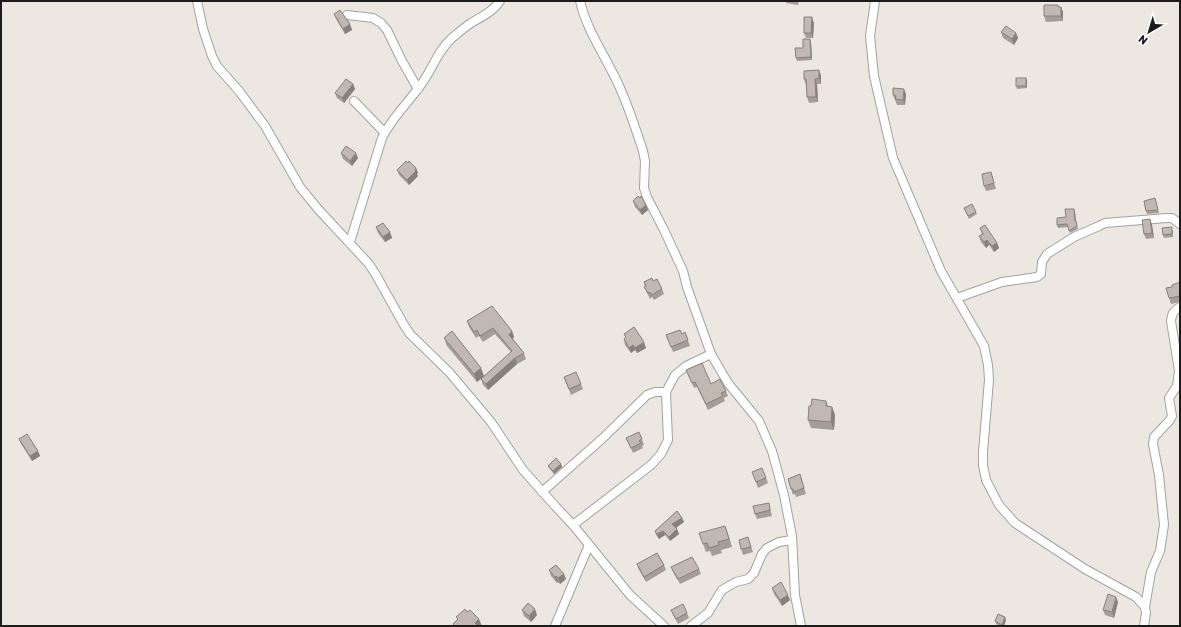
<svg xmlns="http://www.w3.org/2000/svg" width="1181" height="627" viewBox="0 0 1181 627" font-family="Rubik,sans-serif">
  <rect width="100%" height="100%" fill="#ece8e1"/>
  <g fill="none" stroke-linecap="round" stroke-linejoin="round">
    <g stroke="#a2a2a2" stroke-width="10">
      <g id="minor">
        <path d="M197,1L203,29L212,56L217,66L239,91L265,126L300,187L318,209L369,264L376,275L404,325L410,334L449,372L491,422L523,470L556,507L573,525L630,595L664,626"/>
        <path d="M580,1C587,32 607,58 620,88C629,108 636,130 643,151L645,161L644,188L647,197L664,230L683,271L687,287L711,354L728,383L759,421L772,451L784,495L792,536L795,595L801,626"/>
        <path d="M875,1L870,36L874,76L893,158L941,271L984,346L988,365L989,380L983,452V465L986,480L999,505L1015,523L1085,569L1136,597L1145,607L1146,613L1144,626"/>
        <path d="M347,15L373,18L381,23L387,30L402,61L418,89"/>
        <path d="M354,101L384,132"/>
        <path d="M350,242L382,138C391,119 407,104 420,86C432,71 437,51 452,38C458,33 465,27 471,23C481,17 494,11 500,1"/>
        <path d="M957,298L1002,282L1037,277L1041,274L1042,262L1047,254L1074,237L1099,226L1105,223L1167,218H1172L1180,224"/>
        <path d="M542,492L603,438L647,395L655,392H666L675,375L686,366L711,354"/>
        <path d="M573,525L651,465L661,454L668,440L666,392"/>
        <path d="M1145,607L1151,572L1160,551L1164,525L1159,475L1153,444L1154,437L1170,420L1172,416L1169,398L1177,386L1179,371L1171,321C1172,314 1173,311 1180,307"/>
        <path d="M555,626L589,545"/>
        <path d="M691,626L708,613L722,590L736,582L748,579L754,573L762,554L767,548L779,542L792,540"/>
      </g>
    </g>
    <use href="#minor" stroke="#fff" stroke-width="8"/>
  </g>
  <g fill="#a59e98">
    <path d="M786,1H799L798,5L786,3Z"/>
    <path d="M1058,5L1059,7H1061L1063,12V21L1046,22L1044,16Z"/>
    <path d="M334,14L350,24L352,30L345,34L336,19Z"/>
    <path d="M814,23L813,38H806L804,33Z"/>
    <path d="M1001,32L1016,33L1018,38L1014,45L1003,38Z"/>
    <path d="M810,39L811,42L812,60L797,61L796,58Z"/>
    <path d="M819,70L821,76V84H817L818,102L809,103L807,97V85H806L804,79Z"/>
    <path d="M1027,80V88L1017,89L1016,86Z"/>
    <path d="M353,84L355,89L344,103L337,98L335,93Z"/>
    <path d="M906,94L905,105H897L893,95Z"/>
    <path d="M341,153L358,158L352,166L343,159Z"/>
    <path d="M416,168L418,173L417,174L418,176L409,185L399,175L397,170Z"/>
    <path d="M991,172L996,189L986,191L984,186Z"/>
    <path d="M1155,198L1159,213L1147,214L1146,211Z"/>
    <path d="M633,201L646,205L648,210L642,215L635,207Z"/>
    <path d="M964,208L976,212L977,214L969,219Z"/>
    <path d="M1074,209L1075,212L1076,221L1078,229L1070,233L1068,227L1058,228L1057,225Z"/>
    <path d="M1150,219L1152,225L1154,238L1146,239L1144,234Z"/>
    <path d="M376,227L390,232L392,238L385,242L378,233Z"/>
    <path d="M980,228L997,243L999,248L994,252L989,245L986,248L981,242L979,236L982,234Z"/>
    <path d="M1173,230V237L1164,238L1163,235Z"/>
    <path d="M653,281L662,289L664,294L654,300L652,297L650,299L644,287H645L644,282Z"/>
    <path d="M1180,282V302L1171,304L1169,298L1172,287Z"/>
    <path d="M467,321L512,331L514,337L513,339L524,353L526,359L517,364L488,390L483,385L481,379L477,382L447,346L444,338L484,376L511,352L495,334L483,342L479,336L476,338L469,327Z"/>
    <path d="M685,332L690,346L673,352L666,335L682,334Z"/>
    <path d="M624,334L646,348L637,353L635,350L631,353L625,345L624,339L626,338Z"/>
    <path d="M686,370L726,391L728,396L724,398L725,401L708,410L697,387L694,388Z"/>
    <path d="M564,377L581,384L583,389L571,395Z"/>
    <path d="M826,401L828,406L832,407L835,415L834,430L811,428L808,420L811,406Z"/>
    <path d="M626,438L642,439L644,445L642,446L643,448L633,453Z"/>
    <path d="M19,439L38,451L40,456L32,461L21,444Z"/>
    <path d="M561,464L562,467L554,474L549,468L548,466Z"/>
    <path d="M762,468L768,483L758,488L752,472Z"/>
    <path d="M800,474L806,494L796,497L795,494L793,495L788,479Z"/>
    <path d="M769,503L772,516L757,519L755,514Z"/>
    <path d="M682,518L684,522L676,528L679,534L670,541L665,535L659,539L656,535L655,531Z"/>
    <path d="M725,526L732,547L721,550L722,553L712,556L710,551L706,552L703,544Z"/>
    <path d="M748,537L753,552L743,555L741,549Z"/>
    <path d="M637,564L664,565L666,570L646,582L639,570Z"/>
    <path d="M671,567L699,569L701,574L680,584L673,572Z"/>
    <path d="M549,570L566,579L560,584L558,582L557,583L551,576Z"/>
    <path d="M772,588L790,600L782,606L774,594Z"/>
    <path d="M1118,602L1114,618L1105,615L1103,610Z"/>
    <path d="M522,610L537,615L531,622L524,616Z"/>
    <path d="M671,610L687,613L689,618L678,624L673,615Z"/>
    <path d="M1005,617L1006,620L1004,626H1000L996,624L995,621Z"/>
  </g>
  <g fill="#86817c">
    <path d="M1061,7L1063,12V21L1061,16Z"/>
    <path d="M812,17L814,23L813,38L811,33Z"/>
    <path d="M350,24L352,30L345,34L343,29Z"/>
    <path d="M1016,33L1018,38L1014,45L1012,39Z"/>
    <path d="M810,39L811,42L812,60L811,57Z"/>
    <path d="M819,70L821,76V84L819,78Z"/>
    <path d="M1026,78L1027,80V88L1026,86Z"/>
    <path d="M815,79L817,84L818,102L816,97Z"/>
    <path d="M353,84L355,89L344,103L342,98Z"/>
    <path d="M904,89L906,94L905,105L903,100Z"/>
    <path d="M356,153L358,158L352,166L350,161Z"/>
    <path d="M416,168L418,173L417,174L418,176L409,185L407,180Z"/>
    <path d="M646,205L648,210L642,215L640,210Z"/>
    <path d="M1074,209L1075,212L1076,224L1075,221Z"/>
    <path d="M1150,219L1152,225L1154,238L1152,233Z"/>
    <path d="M390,232L392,238L385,242L383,237Z"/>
    <path d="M987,240L989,245L986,248L984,242Z"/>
    <path d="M997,243L999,248L994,252L992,246Z"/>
    <path d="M512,331L514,337L511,341L509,335Z"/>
    <path d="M644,342L646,348L637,353L635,348Z"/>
    <path d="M633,345L635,350L631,353L629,348Z"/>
    <path d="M515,358L517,364L488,390L486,384Z"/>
    <path d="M481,368L484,376L477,382L474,374Z"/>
    <path d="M832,407L835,415L834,430L831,422Z"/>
    <path d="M38,451L40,456L32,461L30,456Z"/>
    <path d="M561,464L562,467L554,474L553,471Z"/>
    <path d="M682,518L684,522L674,529L672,524Z"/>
    <path d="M725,526L728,534L732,547L729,539Z"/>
    <path d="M677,529L679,534L670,541L669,537Z"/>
    <path d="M663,531L665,535L659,539L657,534Z"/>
    <path d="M564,574L566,579L560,584L558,578Z"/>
    <path d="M556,576L558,582L557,583L555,577Z"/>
    <path d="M788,595L790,600L782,606L780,600Z"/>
    <path d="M1116,597L1118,602L1114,618L1112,612Z"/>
    <path d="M535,609L537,615L531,622L529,616Z"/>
    <path d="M1005,617L1006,620L1004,626H1003L1002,625Z"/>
    <path d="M479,619L482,626H476L475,623Z"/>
  </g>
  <g fill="#c0b8b1" stroke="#86817c">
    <path d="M1044,5H1058V7H1061V16H1044Z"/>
    <path d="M340,10L350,24L343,29L334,14Z"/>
    <path d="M804,17H812L811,33H804Z"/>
    <path d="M1006,26L1016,33L1012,39L1001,32Z"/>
    <path d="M803,39H810L811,57L796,58L795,48H803Z"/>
    <path d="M819,70V78L815,79L816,97H807L806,79H804V71Z"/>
    <rect x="1016" y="78" width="10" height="8"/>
    <path d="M346,79L353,84L342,98L335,93Z"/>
    <path d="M893,88L904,89L903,100L895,99L896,96L893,95Z"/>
    <path d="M346,146L356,153L350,161L341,153Z"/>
    <path d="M406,161L408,163L409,161L416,168L415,170L416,171L407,180L397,170Z"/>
    <path d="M991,172L994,183L984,186L982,174Z"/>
    <path d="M638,196L640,198L641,196L646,205L640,210L633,201Z"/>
    <path d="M1155,198L1158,210L1146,211L1144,201Z"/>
    <path d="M972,204L976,212L968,216L964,208Z"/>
    <path d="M1065,209H1074L1075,221H1076L1077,226L1069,231L1067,224L1057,225V218L1066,217Z"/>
    <path d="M1150,219L1152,233L1144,234L1142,220Z"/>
    <path d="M383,223L390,232L383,237L376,227Z"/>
    <path d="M985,225L997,243L992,246L987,240L984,242L979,236L983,234L980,228Z"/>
    <path d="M1172,227V234L1163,235L1162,228Z"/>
    <path d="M652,278L653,281L657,279L662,289L652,295L650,292L648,293L644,287L646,286L644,282Z"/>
    <path d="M1180,282V296L1169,298L1166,288L1172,287V285Z"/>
    <path d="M492,306L512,331L509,335L524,353L515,358L486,384L481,379L512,351L493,328L480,336L477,330L474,332L467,321Z"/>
    <path d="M634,327L644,342L635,348L633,345L629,348L624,339L626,337L624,334Z"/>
    <path d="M680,330L682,334L685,332L688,340L671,347L666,335Z"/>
    <path d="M452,331L481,368L474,374L444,338Z"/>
    <path d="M702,363L711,384L720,379L726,391L721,393L723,396L706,404L695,382L692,383L686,370Z"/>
    <path d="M576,372L581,384L569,389L564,377Z"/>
    <path d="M812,399L826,401V406L832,407L831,422L808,420L809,406H811Z"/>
    <path d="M639,432L642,439L639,441L641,443L631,448L626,438Z"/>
    <path d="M27,434L38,451L30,456L19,439Z"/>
    <path d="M556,458L561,464L553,471L548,466Z"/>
    <path d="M762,468L766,478L756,482L752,472Z"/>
    <path d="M800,474L804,488L794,492L793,489H791L788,479Z"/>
    <path d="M769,503L770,510L755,514L753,506Z"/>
    <path d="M677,511L682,518L672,524L677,529L669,537L663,531L657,534L655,531Z"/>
    <path d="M725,526L729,539L718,542L719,545L709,548L707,543L703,544L699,533Z"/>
    <path d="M748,537L751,547L741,549L739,540Z"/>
    <path d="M657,553L664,565L644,577L637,564Z"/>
    <path d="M692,557L699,569L678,579L671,567Z"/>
    <path d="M556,565L564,574L558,578L556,576L555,577L549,570Z"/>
    <path d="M781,582L788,595L780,600L772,588Z"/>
    <path d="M1108,594L1116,597L1112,612L1103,610Z"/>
    <path d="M528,603L535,609L529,616L522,610Z"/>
    <path d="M683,604L687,613L676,619L671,610Z"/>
    <path d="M465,609L467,612L470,610L479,619L475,623L478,626H455L453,624L458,619L456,617Z"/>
    <path d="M998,614L1005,617L1002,625L995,621Z"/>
  </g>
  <rect width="1181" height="627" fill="none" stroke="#1b1b1b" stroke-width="4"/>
  <g transform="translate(1149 32) rotate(218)" stroke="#ffffff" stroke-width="3" paint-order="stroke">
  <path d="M0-3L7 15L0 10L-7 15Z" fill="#1b1b1b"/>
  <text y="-6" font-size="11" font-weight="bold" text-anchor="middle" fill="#1b1b1b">N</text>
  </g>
</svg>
